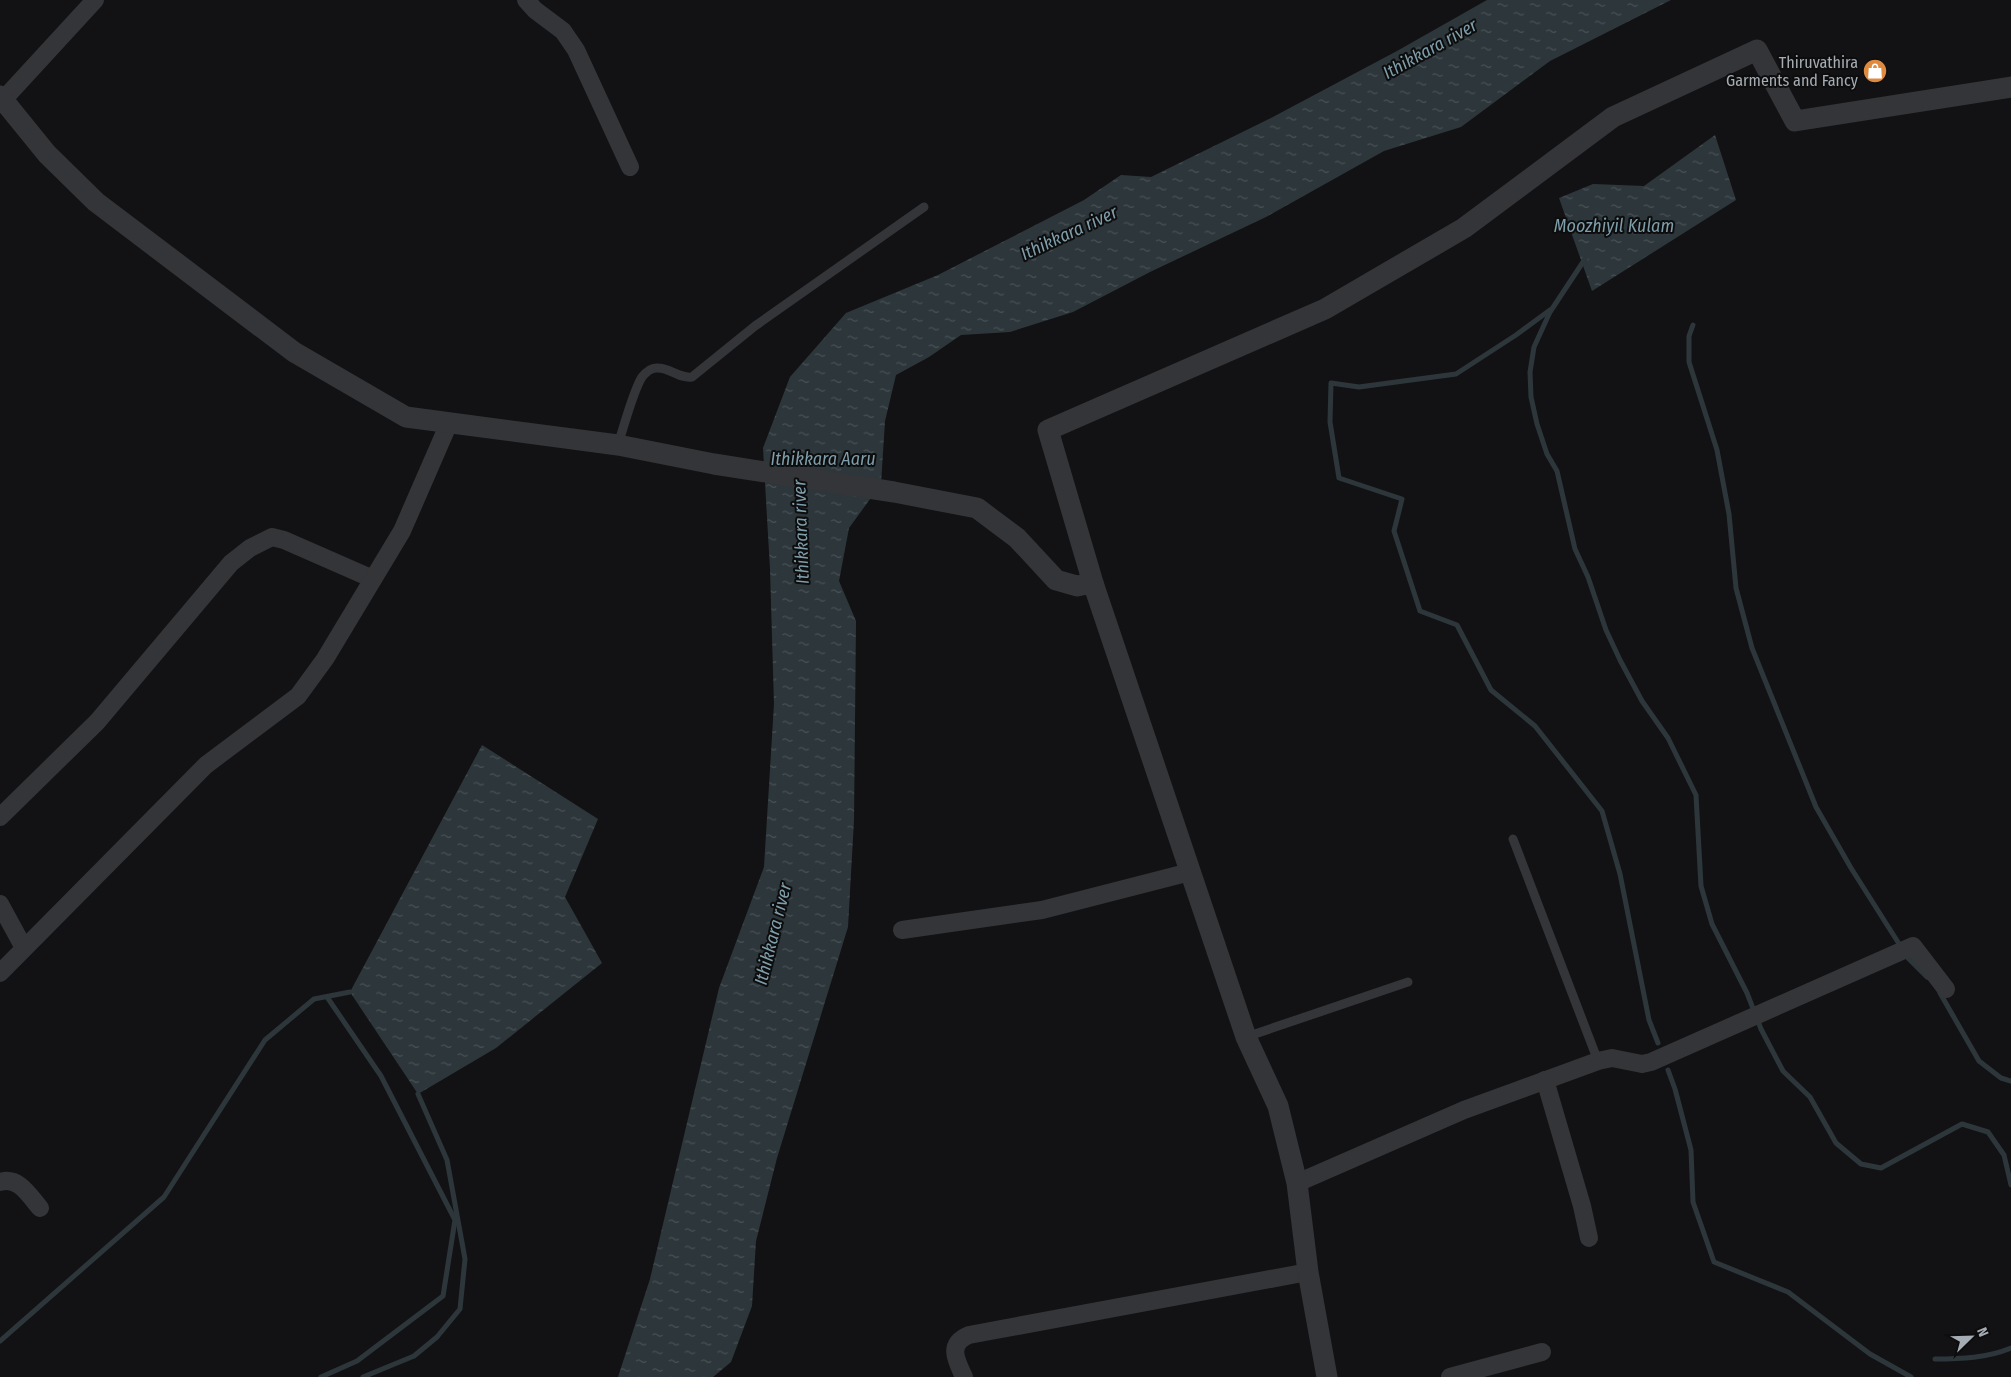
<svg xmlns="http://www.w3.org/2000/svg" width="2011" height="1377" viewBox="0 0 2011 1377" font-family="'Fira Sans Condensed',sans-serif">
  <defs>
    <pattern id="water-ripples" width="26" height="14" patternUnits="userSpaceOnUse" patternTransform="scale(1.25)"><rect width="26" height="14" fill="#2d373b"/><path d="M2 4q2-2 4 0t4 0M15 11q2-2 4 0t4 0" fill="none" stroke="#485155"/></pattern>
  </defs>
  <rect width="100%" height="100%" fill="#121214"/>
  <g fill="url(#water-ripples)">
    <path d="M1487,0H1671L1550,61L1461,127L1384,151L1266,217L1150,272L1073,312L1010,332L961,335L929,357L896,375L885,421L881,484L849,528L839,581L856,621L854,820L848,927L777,1158L756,1241L752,1306L731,1362L713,1377H618L650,1279L719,988L764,867L774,704L770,569L763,448L790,377L846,313L938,275L1084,200L1121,175L1151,177L1271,118L1397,51Z"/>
    <path d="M1715,135L1736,200L1592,291L1559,198L1593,184L1644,186Z"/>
    <path d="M482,745L598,819L565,897L602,963L496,1048L418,1094L350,992Z"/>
  </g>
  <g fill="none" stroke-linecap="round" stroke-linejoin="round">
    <g stroke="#2d373b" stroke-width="5">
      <path d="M1585,259L1550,312L1534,347L1530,372L1531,397L1537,424L1547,454L1557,471L1575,549L1588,577L1606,630L1620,660L1642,701L1668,738L1696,795L1701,886L1712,924L1747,993L1761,1029L1783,1071L1810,1097L1836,1143L1861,1164L1881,1168L1962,1124L1988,1132L2004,1155L2011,1185"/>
      <path d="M1550,310L1516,335L1456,374L1359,387L1331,383L1330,422L1339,478L1402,499L1394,531L1420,611L1457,625L1491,690L1535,726L1602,811L1620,874L1649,1020L1658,1043"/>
      <path d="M1693,325L1689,336V362L1717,450L1729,514L1736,588L1752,648L1816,807L1851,868L1908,958L1927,977"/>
      <path d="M1940,993L1979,1061L2001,1078L2011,1081"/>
      <path d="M1668,1070L1675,1089L1691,1150L1693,1202L1714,1262L1788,1292L1870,1354L1911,1377"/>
      <path d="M0,1341L164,1197L265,1040L314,999L350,992"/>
      <path d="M1935,1359C1961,1359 1987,1358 2011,1348"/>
      <path d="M321,1377L357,1361L443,1296L455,1220L381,1076L327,997"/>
      <path d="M363,1377L414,1356L437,1337L460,1309L465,1259L447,1160L418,1094"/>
    </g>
    <g stroke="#343538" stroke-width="9">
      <path d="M618,444C624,427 633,391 642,377C646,372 651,367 658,368C670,368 680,379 692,377L755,326L924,207"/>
      <path d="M1513,839L1598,1061"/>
      <path d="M1246,1037L1408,982"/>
    </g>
    <g stroke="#343538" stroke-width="18">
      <path d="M526,0L535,10L563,31L576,50L630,167"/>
      <path d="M4,99L95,0"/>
      <path d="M0,817L97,722L231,563L250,548L272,537L284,540L373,579"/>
      <path d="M0,904L24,948"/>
      <path d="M902,930L1042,910L1190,872"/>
      <path d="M0,973L206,765L298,696L325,659L402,531L449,423"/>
      <path d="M1545,1080L1582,1206L1589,1238"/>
      <path d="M0,1182C18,1176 29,1195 40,1208"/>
      <path d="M1297,1183L1464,1110L1598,1061L1612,1058L1642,1064L1651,1062L1913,946L1946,989"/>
      <path d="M964,1377C956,1360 947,1344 969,1335L1308,1272"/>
      <path d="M1450,1377L1542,1352"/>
    </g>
    <g stroke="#343538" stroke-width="21">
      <path d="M0,96L47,154L96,202L294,352L406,417L618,445L714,464L894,492L977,508L1017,538L1056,580L1077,586L1093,583L1048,430L1325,309L1464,228L1613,117L1757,50L1795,121L2011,87"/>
      <path d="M1093,583L1246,1037L1278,1106L1297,1183L1308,1272L1327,1377"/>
    </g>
  </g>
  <defs>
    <g id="shop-disc" transform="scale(1.25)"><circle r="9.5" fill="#df8b3f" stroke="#0d0d0e"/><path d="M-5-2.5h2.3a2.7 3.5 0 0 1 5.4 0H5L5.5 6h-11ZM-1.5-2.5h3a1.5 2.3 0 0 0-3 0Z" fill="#fff"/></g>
  </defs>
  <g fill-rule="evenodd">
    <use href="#shop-disc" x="1875" y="71"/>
  </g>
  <g text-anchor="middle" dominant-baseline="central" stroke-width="4" stroke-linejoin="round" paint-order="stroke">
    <g font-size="16" fill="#a5acb3" stroke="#0d0d0e" text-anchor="end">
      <text x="1858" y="62">Thiruvathira<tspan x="1858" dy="18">Garments and Fancy</tspan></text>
    </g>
    <g font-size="18" font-style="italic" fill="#7f9eab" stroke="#0d0d0e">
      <text transform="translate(1430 49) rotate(-29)">Ithikkara river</text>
      <text x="1614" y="226">Moozhiyil Kulam</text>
      <text transform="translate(1069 233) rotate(-25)">Ithikkara river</text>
      <text x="823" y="459">Ithikkara Aaru</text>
      <text transform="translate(801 532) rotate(-92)">Ithikkara river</text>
      <text transform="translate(773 934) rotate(-76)">Ithikkara river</text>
    </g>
  </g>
  <g transform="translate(1971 1337) rotate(67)" stroke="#0d0d0e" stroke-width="4" paint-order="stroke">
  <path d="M0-4L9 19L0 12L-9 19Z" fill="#a5acb3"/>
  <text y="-8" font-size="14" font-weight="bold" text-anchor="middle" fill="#a5acb3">N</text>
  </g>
</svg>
